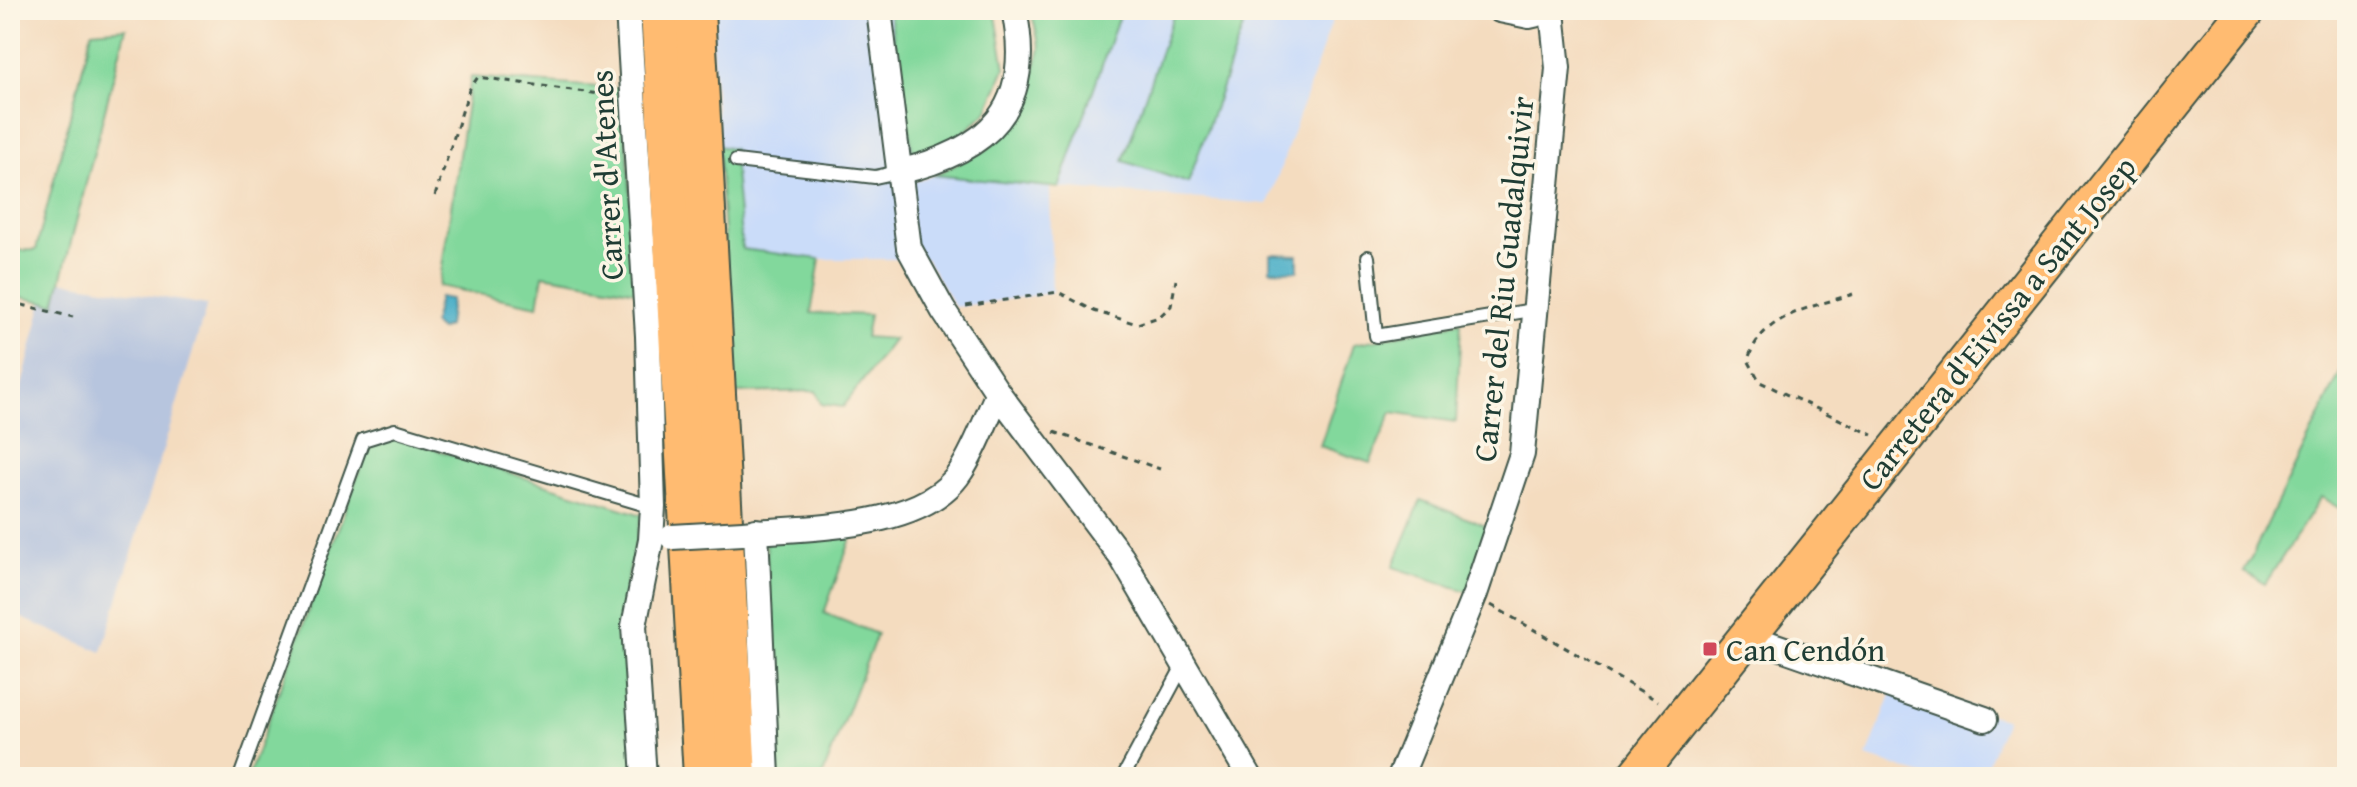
<svg xmlns="http://www.w3.org/2000/svg" width="2357" height="787" viewBox="0 0 2357 787" font-family="'Gentium Book Plus',serif">
  <rect width="100%" height="100%" fill="#fcf5e5"/>
  <filter id="ink" filterUnits="userSpaceOnUse"><feTurbulence type="fractalNoise" baseFrequency=".0125" numOctaves="2"/><feDisplacementMap in="SourceGraphic" scale="16" xChannelSelector="R" yChannelSelector="G"/><feConvolveMatrix kernelMatrix="1 2 1 2 8 2 1 2 1" color-interpolation-filters="sRGB"/></filter>
  <filter id="wash" filterUnits="userSpaceOnUse"><feTurbulence type="fractalNoise" baseFrequency=".006" numOctaves="4" result="noise"/><feDisplacementMap in="SourceGraphic" scale="32" xChannelSelector="R" yChannelSelector="G"/><feGaussianBlur stdDeviation="1.8" result="paint"/><feColorMatrix in="noise" values="0 0 0 0 0 0 0 0 0 0 0 0 0 0 0 0 0 1.4 0 .05"/><feComposite in="paint" operator="in"/></filter>
  <g filter="url(#wash)">
    <rect width="100%" height="100%" fill="#f4dcbf"/>
    <g fill="#cadcf9">
      <path d="M710,10L890,11L913,153L909,183L935,175L1050,188L1052,293L955,307L926,259H820L742,249L733,149L718,146Z"/>
      <path d="M1121,10H1336L1268,204L1059,188Z"/>
      <path d="M1897,679L2006,720L1982,777H1928L1867,757Z"/>
    </g>
    <path fill="#b7c5de" d="M61,281L207,305L102,652L10,613V433L43,301L55,303Z"/>
    <g fill="#82d89c" stroke="#508a68" stroke-width="2">
      <path d="M889,10H995L1005,68L987,112L955,140L913,153Z"/>
      <path d="M1031,10H1121L1059,188L935,175L986,150L1013,126L1030,91L1040,48Z"/>
      <path d="M1175,10H1249L1188,183L1123,161Z"/>
      <path d="M126,28L55,304L10,295V251L36,250L92,31Z"/>
      <path d="M471,77L623,89L637,291L543,275L538,306L439,286Z"/>
      <path d="M718,146L733,149L742,249L820,259L811,313L869,315L865,337L894,339L843,407L821,404L816,391L735,393Z"/>
      <path d="M1461,322L1456,422L1392,412L1370,463L1320,446L1354,344Z"/>
      <path d="M2347,359V513L2321,497L2265,584L2244,572Z"/>
      <path d="M399,438L642,515L626,585L636,777H248L369,444Z"/>
      <path d="M1421,500L1496,530L1475,594L1393,567Z"/>
      <path d="M853,533L824,613L877,634L822,777H777L766,540Z"/>
    </g>
    <g fill="#47adc7" stroke="#33757e" stroke-width="2">
      <path d="M1270,254L1298,255V271L1270,270Z"/>
      <path d="M439,297L451,299L448,326L440,330L433,324Z"/>
    </g>
  </g>
  <g filter="url(#ink)">
    <g fill="none" stroke-linecap="round" stroke-linejoin="round">
      <g stroke="#3f5549" stroke-width="16">
        <g id="service">
          <path d="M736,161L875,177L898,172"/>
          <path d="M1368,257L1376,336L1538,309"/>
          <path d="M240,777L363,440L395,430L653,507"/>
          <path d="M1123,777L1185,662"/>
        </g>
      </g>
      <g stroke="#3f5549" stroke-width="28">
        <g id="minor">
          <path d="M628,10L648,336L653,507L651,540L634,626L644,777"/>
          <path d="M879,10L909,248L943,310L998,393L1122,558L1250,777"/>
          <path d="M1500,10L1529,16L1555,10"/>
          <path d="M898,172C989,151 1035,108 1014,10"/>
          <path d="M756,531L767,777"/>
          <path d="M743,533C804,527 924,531 961,471C976,448 986,419 998,393"/>
          <path d="M1747,636L1985,719"/>
          <path d="M1400,777L1475,594L1522,454L1558,68L1552,12"/>
        </g>
      </g>
      <g stroke="#3f5549" stroke-width="40">
        <path id="primary" d="M1635,777L2247,10"/>
      </g>
      <g stroke="#3f5549" stroke-width="42">
        <g id="trunk">
          <path d="M660,10L703,777"/>
          <path d="M695,10L737,777"/>
        </g>
      </g>
      <g stroke="#3f5549" stroke-width="3" stroke-dasharray="6 6" stroke-linecap="butt">
        <path d="M435,196L469,90L478,77L614,96"/>
        <path d="M1853,294C1814,307 1761,314 1748,360L1760,382L1873,435"/>
        <path d="M10,302L73,317"/>
        <path d="M966,306L1058,292L1094,311L1137,324L1159,317L1171,306L1176,280"/>
        <path d="M1054,432L1160,469"/>
        <path d="M1491,605L1658,701"/>
      </g>
      <use href="#service" stroke="#fff" stroke-width="12"/>
      <use href="#minor" stroke="#fff" stroke-width="24"/>
      <use href="#primary" stroke="#ffbb71" stroke-width="36"/>
      <use href="#trunk" stroke="#ffbb71" stroke-width="38"/>
      <g stroke="#3f5549" stroke-width="28" stroke-linecap="butt">
        <path id="minor-bridge" d="M672,537L743,533"/>
      </g>
      <use href="#minor-bridge" stroke="#fff" stroke-width="24"/>
    </g>
  </g>
  <rect fill="#d1495b" stroke="#fcf5e5" stroke-width="3" x="1702" y="641" width="16" height="16" rx="4"/>
  <g text-anchor="middle" dominant-baseline="central" stroke-width="7" stroke-linejoin="round" paint-order="stroke">
    <g font-size="32" fill="#1f3d34" stroke="#fcf5e5">
      <text transform="translate(606 175) rotate(-93)">Carrer d'Atenes</text>
      <text transform="translate(1503 279) rotate(-84)">Carrer del Riu Guadalquivir</text>
      <text transform="translate(1997 323) rotate(-51)">Carretera d'Eivissa a Sant Josep</text>
    </g>
    <g font-size="32" fill="#1f3d34" stroke="#fcf5e5" text-anchor="start">
      <text x="1726" y="649">Can Cendón</text>
    </g>
  </g>
  <rect width="2357" height="787" fill="none" stroke="#fcf5e5" stroke-width="40"/>
</svg>
